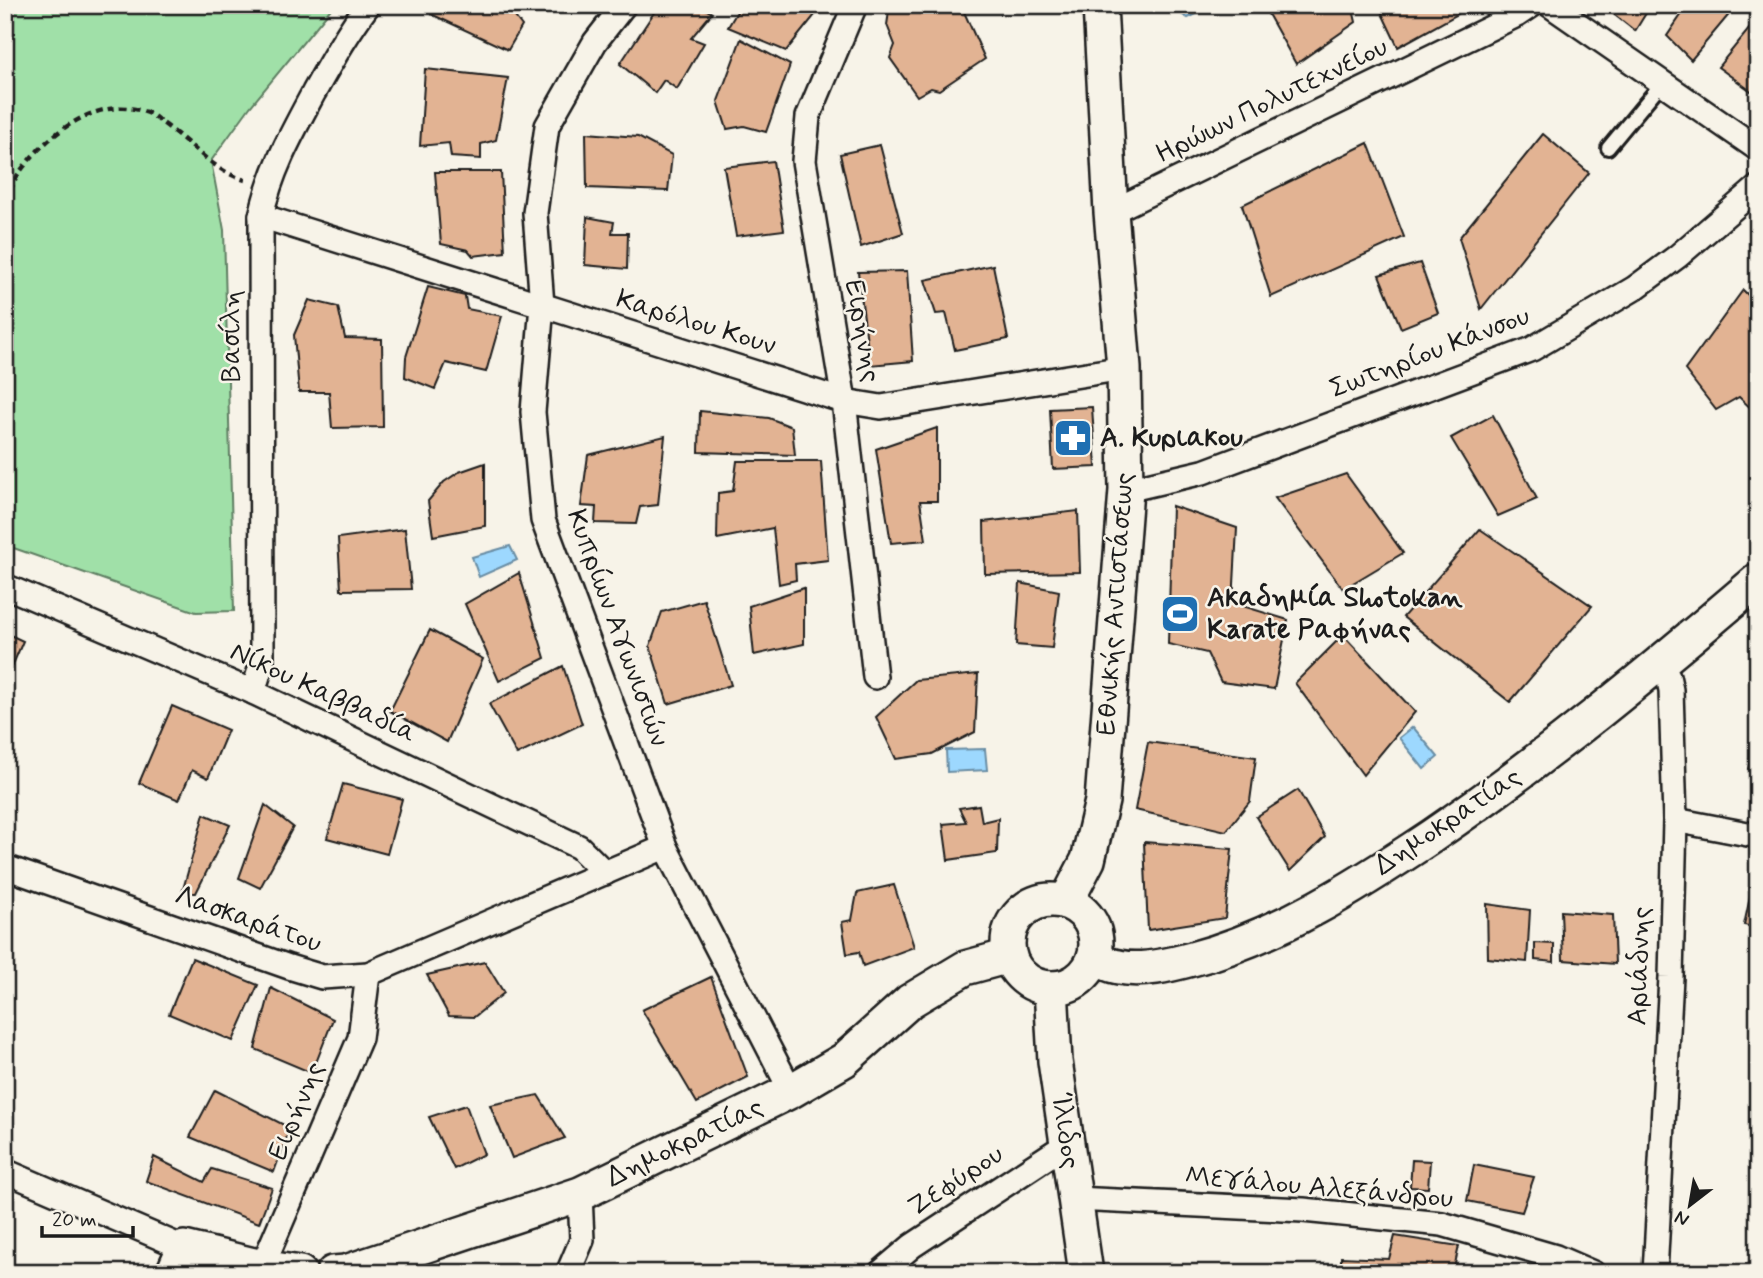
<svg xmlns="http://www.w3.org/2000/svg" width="1763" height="1278" viewBox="0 0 1763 1278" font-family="Mynerve,sans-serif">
  <rect width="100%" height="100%" fill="#f7f3e8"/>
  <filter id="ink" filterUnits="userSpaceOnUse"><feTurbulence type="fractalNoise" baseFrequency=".0143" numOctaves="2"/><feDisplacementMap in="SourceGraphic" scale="14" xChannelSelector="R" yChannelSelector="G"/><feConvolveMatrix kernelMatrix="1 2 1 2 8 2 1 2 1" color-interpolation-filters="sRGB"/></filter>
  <g filter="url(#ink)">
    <path fill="#a0e0a8" stroke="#5e7e62" stroke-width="2" d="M5,5H334L250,107L211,161L224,230L234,611L196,612L5,545Z"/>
    <g fill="#9dd8fe" stroke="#698da4" stroke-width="2">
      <path d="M1174,5H1202L1203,11L1188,18L1174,10Z"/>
      <path d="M510,546L517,560L479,577L472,557Z"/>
      <path d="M1413,727L1438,757L1424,769L1399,738Z"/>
      <path d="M985,749L987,770L947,772L946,750Z"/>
    </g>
    <g fill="#e2b393" stroke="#1c1c1c" stroke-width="2">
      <path d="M431,5H506L522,26L508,50L431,14Z"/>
      <path d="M659,5H698L712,13L691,38L704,43L677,89L664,80L655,93L620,64Z"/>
      <path d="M741,5H801L815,15L786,51L728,27Z"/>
      <path d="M890,5H961L985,59L939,90L931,88L917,96L890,58L895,45L887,25Z"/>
      <path d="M1263,5H1352L1356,22L1296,64Z"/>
      <path d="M1378,5H1452L1458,14L1398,47Z"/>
      <path d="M1602,5H1651L1635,31Z"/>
      <path d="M1688,5H1737L1691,60L1667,36Z"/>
      <path d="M1758,18V96L1718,67Z"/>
      <path d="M741,39L790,65L766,132L744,126L727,129L718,101Z"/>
      <path d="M425,69L508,78L496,140L481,144V159L451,157L449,143L420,146Z"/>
      <path d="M586,133L638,137L672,155L668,191L587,188Z"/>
      <path d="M1543,134L1589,173L1481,309L1459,238Z"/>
      <path d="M1368,143L1404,237L1271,297L1242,205Z"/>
      <path d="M880,145L903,233L861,247L840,154Z"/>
      <path d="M773,161L784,230L736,236L724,167Z"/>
      <path d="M435,172H501L505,252L473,256L468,250L441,244Z"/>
      <path d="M587,217L614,222L612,233H628L627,269L585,265Z"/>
      <path d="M1420,263L1438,313L1401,328L1379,275Z"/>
      <path d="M993,265L1008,339L955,350L946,313L936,314L925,280Z"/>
      <path d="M907,271L913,361L870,365L858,272Z"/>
      <path d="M428,287L465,296L467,309L502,316L486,372L446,363L435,389L405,377L406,357Z"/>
      <path d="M1743,290L1758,305V415L1739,397L1716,410L1685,370Z"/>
      <path d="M309,300L338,307L345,338L382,339L383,427L332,428L329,392H299L294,335Z"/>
      <path d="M1092,407L1096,467L1053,469L1050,409Z"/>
      <path d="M700,411L769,418L792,427L795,455L699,452Z"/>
      <path d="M1493,415L1537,499L1498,516L1451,438Z"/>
      <path d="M937,428V501H920L926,540L891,543L876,449Z"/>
      <path d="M665,436L658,505L640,507L636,524L595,523L596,507L581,506L588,455Z"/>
      <path d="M737,461H821L828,560L795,564L796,580L779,584L773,528L717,539L718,493L733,491Z"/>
      <path d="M485,463V526L433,536L428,501L444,482L459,472Z"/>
      <path d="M1346,474L1403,553L1343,589L1275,498Z"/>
      <path d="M1172,506L1237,528L1233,603L1288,620L1274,689L1221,682L1207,653L1168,644Z"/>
      <path d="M1078,511L1080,572L985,574L984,522Z"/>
      <path d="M405,529L411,589L341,590L338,538Z"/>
      <path d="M1480,529L1592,606L1510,702L1403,617Z"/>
      <path d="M519,573L545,658L499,681L465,604Z"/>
      <path d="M1020,583L1059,591L1052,648L1016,645Z"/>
      <path d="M804,588V644L754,655L749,606Z"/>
      <path d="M704,600L731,685L668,704L650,646L662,612Z"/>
      <path d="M430,630L483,659L447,742L390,711Z"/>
      <path d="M6,633L23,641L5,683V635Z"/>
      <path d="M1343,635L1415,712L1363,775L1295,683Z"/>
      <path d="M563,666L582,724L517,755L489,704Z"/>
      <path d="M978,674L975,732L932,754L896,759L876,717L916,680Z"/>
      <path d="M172,706L228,730L208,778L192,770L179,800L139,783Z"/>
      <path d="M1754,736L1758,737V771L1748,769Z"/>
      <path d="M1148,742L1256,757L1250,801L1226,831L1135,810Z"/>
      <path d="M343,784L402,799L387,854L327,838Z"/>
      <path d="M1298,790L1325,837L1290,871L1256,817Z"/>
      <path d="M265,805L293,827L260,888L239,878Z"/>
      <path d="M979,805L982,822L998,818L997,853L948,860L943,824L966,822L959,808Z"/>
      <path d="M204,814L230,825L196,893H182Z"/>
      <path d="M1144,842L1232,849L1225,918L1148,930Z"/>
      <path d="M1753,883H1758V928L1744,925Z"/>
      <path d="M894,885L914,947L863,966L859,952L847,954L842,922L852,920L857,893Z"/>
      <path d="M1487,904L1530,910L1527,962L1488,958Z"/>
      <path d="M1561,911L1613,915L1615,964L1563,960Z"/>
      <path d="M1535,943L1554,944V962L1535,960Z"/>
      <path d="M192,958L258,985L233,1041L169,1014Z"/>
      <path d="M485,962L504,993L474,1017L449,1016L427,975Z"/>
      <path d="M711,977L748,1077L697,1103L642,1010Z"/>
      <path d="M271,988L333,1019L312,1073L255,1049Z"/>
      <path d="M215,1090L290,1128L274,1172L190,1137Z"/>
      <path d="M538,1095L565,1138L512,1158L490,1105Z"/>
      <path d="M466,1105L484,1154L454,1169L429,1117Z"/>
      <path d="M154,1157L204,1182L212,1169L272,1188L259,1223L146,1181Z"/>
      <path d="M1412,1160L1430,1161L1428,1188L1410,1187Z"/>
      <path d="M1474,1165L1534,1177L1522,1212L1467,1201Z"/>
      <path d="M1395,1236L1459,1246L1453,1273H1341V1257L1389,1259Z"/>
    </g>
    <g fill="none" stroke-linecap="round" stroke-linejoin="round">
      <g stroke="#1c1c1c" stroke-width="18">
        <path id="lane" d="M1608,148L1661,84"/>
      </g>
      <g stroke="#1c1c1c" stroke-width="28">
        <g id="street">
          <path d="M624,5L595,42L547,126L535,213L542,305L533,412L543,520L665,847L791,1091"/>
          <path d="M855,5L808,117L804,161L844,401L875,677"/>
          <path d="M1550,5L1758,149"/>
          <path d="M1111,212L1517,15L1532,5"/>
          <path d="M261,216L844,401L881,407L1124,368"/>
          <path d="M1126,490L1203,472L1532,349L1635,288L1678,256L1758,187"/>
          <path d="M5,586L253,692L579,847L605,873"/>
          <path d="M253,692L262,663L261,216C271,170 292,133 314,92C331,62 347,33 368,5"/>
          <path d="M1675,820L1758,836"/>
          <path d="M5,867L289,967L322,977L368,974L665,847"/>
          <path d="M5,1171L184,1248"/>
          <path d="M1075,1199L1303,1210L1442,1224L1556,1257L1593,1273"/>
          <path d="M262,1267L360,1038L368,974"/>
          <path d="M568,1273L582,1240L580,1194"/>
          <path d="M880,1273L912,1246L1067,1144"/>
          <path d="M1655,1273L1671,977L1675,820L1671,690L1668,676L1659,665"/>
        </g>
      </g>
      <g stroke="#1c1c1c" stroke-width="38">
        <g id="secondary">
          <circle cx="1052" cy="944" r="44"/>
          <path d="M1066,902L1088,860L1102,801L1126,490L1124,368L1111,212L1100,5"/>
          <path d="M1094,958C1102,961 1110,966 1119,967C1141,972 1170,965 1192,959C1279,936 1357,886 1432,836C1546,758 1653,670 1758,580"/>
          <path d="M1051,988L1055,1061L1086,1273"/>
          <path d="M173,1273L184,1248L262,1267L300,1273"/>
          <path d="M333,1273L346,1272L580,1194L791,1091L844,1060L910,1001L965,968L1009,956"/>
        </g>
      </g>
      <path stroke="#1c1c1c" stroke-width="4.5" stroke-dasharray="7 5" stroke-linecap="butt" d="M5,202C10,193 13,181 19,173C46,135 99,93 148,113C152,114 157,119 161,122C188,140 213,171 245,180"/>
      <use href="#lane" stroke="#f7f3e8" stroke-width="12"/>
      <use href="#street" stroke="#f7f3e8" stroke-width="23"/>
      <use href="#secondary" stroke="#f7f3e8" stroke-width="33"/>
    </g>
  </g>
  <defs>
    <g id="pharmacy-square" transform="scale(2.0125)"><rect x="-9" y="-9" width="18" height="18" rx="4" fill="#1f6fb2" stroke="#f7f3e8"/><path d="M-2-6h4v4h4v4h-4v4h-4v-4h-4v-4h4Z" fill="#fff"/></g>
    <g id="stadium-square" transform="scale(2.0125)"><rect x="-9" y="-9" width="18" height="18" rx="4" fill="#1f6fb2" stroke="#f7f3e8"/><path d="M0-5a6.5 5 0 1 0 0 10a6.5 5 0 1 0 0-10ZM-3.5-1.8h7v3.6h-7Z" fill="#fff"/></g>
  </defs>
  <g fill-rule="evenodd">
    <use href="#pharmacy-square" x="1073" y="438"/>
    <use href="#stadium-square" x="1180" y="614"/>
  </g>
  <g text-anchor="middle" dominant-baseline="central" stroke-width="5" stroke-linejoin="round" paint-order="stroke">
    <g font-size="28" fill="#1c1c1c" stroke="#f7f3e8">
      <text transform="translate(1272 101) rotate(-26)">Ηρώων Πολυτεχνείου</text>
      <text transform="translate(696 323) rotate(17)">Καρόλου Κουν</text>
      <text transform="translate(862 331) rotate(80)">Ειρήνης</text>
      <text transform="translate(232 336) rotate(-90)">Βασίλη</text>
      <text transform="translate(1430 353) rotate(-21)">Σωτηρίου Κάνσου</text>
      <text transform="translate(1116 604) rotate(-86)">Εθνικής Αντιστάσεως</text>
      <text transform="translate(617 628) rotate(70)">Κυπρίων Αγωνιστών</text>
      <text transform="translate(323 693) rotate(25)">Νίκου Καββαδία</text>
      <text transform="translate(1448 822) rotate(-34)">Δημοκρατίας</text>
      <text transform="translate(248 920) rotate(19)">Λασκαράτου</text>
      <text transform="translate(1640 966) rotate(-88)">Αριάδνης</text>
      <text transform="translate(297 1111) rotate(-67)">Ειρήνης</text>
      <text transform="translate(1065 1131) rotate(82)">Ίλιδος</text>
      <text transform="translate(685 1143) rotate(-26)">Δημοκρατίας</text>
      <text transform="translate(956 1181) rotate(-33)">Ζεφύρου</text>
      <text transform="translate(1319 1188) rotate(5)">Μεγάλου Αλεξάνδρου</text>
    </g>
    <g font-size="28" font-weight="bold" fill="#1c1c1c" stroke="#f7f3e8" text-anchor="start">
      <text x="1100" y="438">Α. Κυριακου</text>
      <text x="1207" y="598">Ακαδημία Shotokan<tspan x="1207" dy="32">Karate Ραφήνας</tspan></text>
    </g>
  </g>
  <rect width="1763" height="1278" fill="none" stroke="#f7f3e8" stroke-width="28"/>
  <rect x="14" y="14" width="1735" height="1250" fill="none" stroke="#1c1c1c" stroke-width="2.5" filter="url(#ink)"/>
  <g transform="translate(1690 1205) rotate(211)" stroke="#f7f3e8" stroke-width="5" paint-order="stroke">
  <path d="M0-5L12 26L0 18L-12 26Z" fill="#1c1c1c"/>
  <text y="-10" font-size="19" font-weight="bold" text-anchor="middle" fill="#1c1c1c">N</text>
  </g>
  <path d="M42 1226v10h91v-10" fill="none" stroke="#1c1c1c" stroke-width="3.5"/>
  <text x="52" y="1226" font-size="21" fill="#1c1c1c" stroke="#f7f3e8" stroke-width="5" paint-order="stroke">20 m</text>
</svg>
